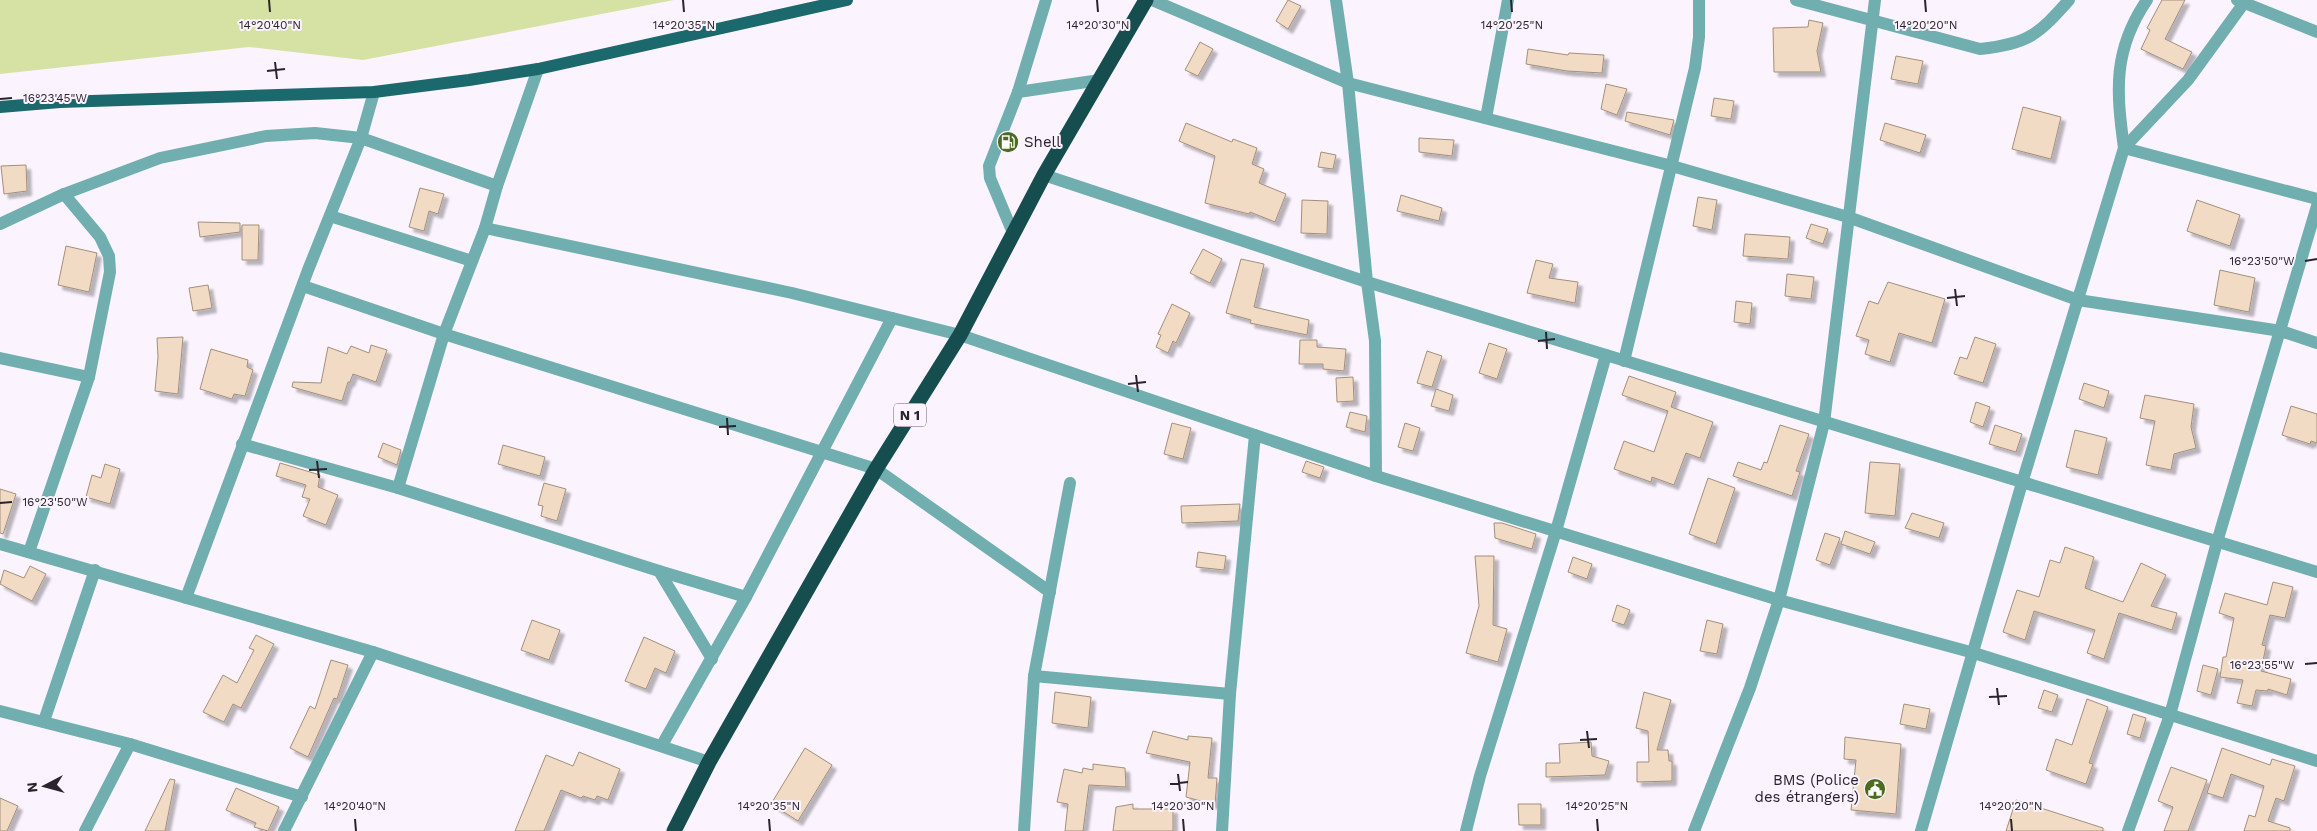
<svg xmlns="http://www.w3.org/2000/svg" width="2317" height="831" viewBox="0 0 2317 831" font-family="'Work Sans',sans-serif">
  <defs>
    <filter id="shadow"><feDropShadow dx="4.5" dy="4.5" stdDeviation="1" flood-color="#0004"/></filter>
  </defs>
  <rect width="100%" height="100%" fill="#fbf3fd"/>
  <path fill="#d5e2a4" d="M0,0H674L363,60L249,47L0,74Z"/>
  <g fill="#f1dbc4" stroke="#a38f7a" filter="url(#shadow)">
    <path d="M1288,0L1301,6L1288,29L1276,21Z"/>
    <path d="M2162,0H2185L2165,39L2192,52L2183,69L2141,49L2150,30L2147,28Z"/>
    <path d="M1809,20L1823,23L1817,51L1821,72H1774L1773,28L1808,27Z"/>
    <path d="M1200,42L1213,49L1198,76L1185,70Z"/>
    <path d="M1528,49L1568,55L1569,53L1604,55L1602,73L1567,71L1526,64Z"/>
    <path d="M1896,56L1923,61L1918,84L1891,79Z"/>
    <path d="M1606,84L1627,89L1617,115L1601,109Z"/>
    <path d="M1714,98L1734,101L1731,119L1711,116Z"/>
    <path d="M2023,107L2061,117L2051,159L2012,149Z"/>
    <path d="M1627,112L1674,120L1670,135L1625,121Z"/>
    <path d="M1186,123L1232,142L1233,139L1257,148L1252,164L1264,169L1259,183L1286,194L1275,222L1250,212L1249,214L1205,203L1215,156L1179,141Z"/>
    <path d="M1885,123L1926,135L1920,153L1880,140Z"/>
    <path d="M1419,138L1454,140L1452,156L1419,152Z"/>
    <path d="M1321,152L1336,155L1333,169L1318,167Z"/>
    <path d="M26,165L27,191L4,194L1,166Z"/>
    <path d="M420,188L444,194L438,214L429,211L424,231L409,227Z"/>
    <path d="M1401,195L1442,208L1439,221L1397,211Z"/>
    <path d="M1698,197L1717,200L1712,230L1693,226Z"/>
    <path d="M1302,200L1328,201L1327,234L1301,233Z"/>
    <path d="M2197,200L2240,215L2230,246L2187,231Z"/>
    <path d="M198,222L240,223V232L200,237Z"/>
    <path d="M1811,224L1828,229L1823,244L1806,238Z"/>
    <path d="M242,225H259L258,260H242Z"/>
    <path d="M1745,234L1790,237L1788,259L1743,256Z"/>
    <path d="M66,246L97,253L89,292L58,285Z"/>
    <path d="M1203,249L1222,259L1210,283L1190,273Z"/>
    <path d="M1241,259L1264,264L1254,307L1309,320L1307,335L1250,323L1251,320L1226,313Z"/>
    <path d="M1536,260L1553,264L1549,278L1578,282L1575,303L1527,293Z"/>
    <path d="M2220,270L2255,278L2249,312L2214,305Z"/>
    <path d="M1787,274L1814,277L1811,299L1785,296Z"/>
    <path d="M1888,282L1945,299L1932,343L1899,333L1890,362L1865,354L1869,340L1856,336L1869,301L1878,304Z"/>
    <path d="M208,285L212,308L193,311L189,288Z"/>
    <path d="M1736,301L1752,303L1750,324L1734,322Z"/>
    <path d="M1172,304L1190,313L1176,343L1173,341L1168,353L1156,347L1161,335L1158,334Z"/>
    <path d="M183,337L178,394L155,391L158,357L157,338Z"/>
    <path d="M1975,337L1996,344L1983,383L1954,374L1960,357L1967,359Z"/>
    <path d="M1300,340H1317V347L1346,349L1344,371L1323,369V364H1299Z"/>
    <path d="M1489,343L1507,349L1497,379L1479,373Z"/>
    <path d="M371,345L387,350L376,382L353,374L350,382H348L342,401L292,387L293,382L321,383L328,347L347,354L351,346L369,353Z"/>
    <path d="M211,349L248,360L247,367L253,370L245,396L234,394L232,399L200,389Z"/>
    <path d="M1427,351L1442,356L1432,387L1417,383Z"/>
    <path d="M1629,376L1676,392L1671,407L1713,422L1700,458L1686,453L1674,485L1652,477L1651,482L1614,469L1624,441L1654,452L1668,411L1622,395Z"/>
    <path d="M1353,377L1354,401L1337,402L1336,378Z"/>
    <path d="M2084,383L2109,391L2104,408L2079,399Z"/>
    <path d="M1436,389L1453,395L1449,411L1431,406Z"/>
    <path d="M2145,395L2194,404L2191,427L2196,448L2174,454L2171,470L2146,465L2155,421L2140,418Z"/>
    <path d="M1976,402L1990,407L1983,427L1970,422Z"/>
    <path d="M2291,406L2317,414V443L2311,441L2310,444L2282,435Z"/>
    <path d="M1350,412L1367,416L1365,432L1346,427Z"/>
    <path d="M1172,423L1191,428L1183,459L1164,454Z"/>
    <path d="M1405,423L1420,428L1413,451L1398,447Z"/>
    <path d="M1780,425L1809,434L1796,471L1800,472L1792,496L1733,476L1738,462L1761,470L1764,462L1767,463Z"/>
    <path d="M1995,425L2022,434L2016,452L1989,444Z"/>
    <path d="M2075,430L2107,438L2098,475L2066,467Z"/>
    <path d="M383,443L401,450L397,465L378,457Z"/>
    <path d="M503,445L545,457L540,476L498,464Z"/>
    <path d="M1306,461L1324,467L1320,478L1302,472Z"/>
    <path d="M1870,462L1900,464L1895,516L1865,513Z"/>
    <path d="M280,463L320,475L318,487L338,495L326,525L303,516L310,499L302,497L306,485L276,476Z"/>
    <path d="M105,464L120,469L110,504L86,497L92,475L101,478Z"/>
    <path d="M1708,478L1735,488L1716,544L1689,534Z"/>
    <path d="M544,483L566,489L557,521L541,516L543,506L538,505Z"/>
    <path d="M0,489L16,494L3,534L0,533Z"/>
    <path d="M1240,504L1238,521L1182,523L1181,506Z"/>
    <path d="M1912,513L1944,523L1939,538L1905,528Z"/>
    <path d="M1494,523H1502L1536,534L1532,549L1495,538Z"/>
    <path d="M1845,531L1875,542L1870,554L1841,544Z"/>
    <path d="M1825,533L1840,538L1830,565L1816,560Z"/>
    <path d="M2065,547L2094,557L2085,588L2123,602L2141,563L2166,575L2151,606L2177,613L2172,630L2119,613L2104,659L2087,653L2095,630L2034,611L2025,640L2003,632L2017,590L2039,597L2050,560L2060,563Z"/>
    <path d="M1198,552L1226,556L1224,570L1196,567Z"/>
    <path d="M1475,556H1494L1493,625L1507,629L1498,662L1466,653L1479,606Z"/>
    <path d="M1573,557L1592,564L1587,579L1568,572Z"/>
    <path d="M30,566L46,574L32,601L0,584L4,570L24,578Z"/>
    <path d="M2273,582L2293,587L2285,618L2270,615L2262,645L2266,646L2261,671L2291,679L2287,695L2268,689V691L2256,690L2252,706L2237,703L2243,680L2220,677L2223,657H2226L2234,618L2219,613L2225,593L2267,605Z"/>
    <path d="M1617,605L1630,610L1624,625L1612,621Z"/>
    <path d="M532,620L560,630L549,660L521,650Z"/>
    <path d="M1707,620L1723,624L1717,654L1700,651Z"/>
    <path d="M256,635L274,644L241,708L233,704L224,722L203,712L223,675L237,683L254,650L249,648Z"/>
    <path d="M644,637L675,651L666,673L655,668L646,689L625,681Z"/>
    <path d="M331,660L348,665L337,699L334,698L308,757L290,748L310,706L315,709Z"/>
    <path d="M2203,665L2218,669L2211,695L2197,691Z"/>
    <path d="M2044,690L2058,695L2052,712L2038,708Z"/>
    <path d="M1055,692L1091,697L1088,728L1052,723Z"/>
    <path d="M1644,692L1671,700L1657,750H1668L1669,761H1672V781L1637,782V762H1649L1648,731L1636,728Z"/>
    <path d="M2087,699L2108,707L2089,763L2093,764L2086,784L2046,770L2056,739L2072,745Z"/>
    <path d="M1904,704L1930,709L1926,729L1900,724Z"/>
    <path d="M2133,714L2146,718L2140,738L2127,734Z"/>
    <path d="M1153,731L1188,740V736L1212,738L1208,778H1217L1215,805L1186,797L1190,762L1146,753Z"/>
    <path d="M1845,737L1901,744L1896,814L1851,810L1856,760L1844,759Z"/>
    <path d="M1591,742L1592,756L1609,761L1605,775L1546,777V763H1560L1559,744Z"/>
    <path d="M805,748L832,765L798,821L771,804Z"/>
    <path d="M2222,748L2270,765L2272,759L2295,766L2284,801L2276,798L2268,821L2290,828V831H2244L2249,815L2255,817L2264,786L2231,774L2223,798L2207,793Z"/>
    <path d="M579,752L620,769L608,800L597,796L595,800L583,796L581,798L561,790L544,831H515L546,755L573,766Z"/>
    <path d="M1093,764L1125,768L1126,787L1089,785L1083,831H1065L1068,804L1057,802L1064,769L1082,773L1083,768L1093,770Z"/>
    <path d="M2171,767L2207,780L2188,831H2164L2173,807L2158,801Z"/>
    <path d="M170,779L175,780L165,831H145Z"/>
    <path d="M236,788L279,807L268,831L254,827L256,823L226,810Z"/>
    <path d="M0,798L18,806L7,831H0Z"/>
    <path d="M2016,800L2103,828V831H2006Z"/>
    <path d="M1133,804V809H1173V831H1113L1116,807Z"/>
    <path d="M1518,804H1541V825H1519Z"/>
  </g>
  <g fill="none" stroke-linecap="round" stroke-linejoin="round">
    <g stroke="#70aeb0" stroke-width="12">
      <path d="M1152,0L1348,83L1672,166L1848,217L2078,300L2281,331L2317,343"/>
      <path d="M1336,0L1348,83L1367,282L1375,341L1376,476"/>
      <path d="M1796,0L1980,49C2028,44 2038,35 2069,0"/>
      <path d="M2237,0L2317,32"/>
      <path d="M2244,3L2188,80L2124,148L2317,199"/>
      <path d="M1018,92L1046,0"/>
      <path d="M1486,118L1508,0"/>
      <path d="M1044,175L1367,282L2317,572"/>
      <path d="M330,216L472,261"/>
      <path d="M0,224L64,194L160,158L266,136L315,133L361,138L497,186"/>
      <path d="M485,228L792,293L960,335L1376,476L1779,600L1974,653L2317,761"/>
      <path d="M1013,233L990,178L989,166L1018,92L1100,80"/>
      <path d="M303,286L444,334L876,469L1050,592"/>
      <path d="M0,358L89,377"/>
      <path d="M1624,361L1695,68L1699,37V0"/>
      <path d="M242,444L398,488L659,571L712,659"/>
      <path d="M398,488L444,334L485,228L497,186L538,69"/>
      <path d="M0,544L373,652L709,762"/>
      <path d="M29,552L89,377L110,272L109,256L100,237L64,194"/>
      <path d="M659,571L746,597"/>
      <path d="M186,598L308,270L361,138L374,92"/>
      <path d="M1034,676L1230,694"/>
      <path d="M0,711L130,744L302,797"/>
      <path d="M44,721L95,570"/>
      <path d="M662,745L746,597L892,318"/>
      <path d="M85,831L130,744"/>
      <path d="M284,831L373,652"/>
      <path d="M1024,831L1034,676L1070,483"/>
      <path d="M1222,831L1230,694L1255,435"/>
      <path d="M1466,831L1480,776L1556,531L1606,355"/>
      <path d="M1694,831L1750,688L1779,600L1824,423L1875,0"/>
      <path d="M1921,831L2022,483L2124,148C2116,90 2113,50 2147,0"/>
      <path d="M2128,831L2170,715L2217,542L2317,206"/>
    </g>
    <path stroke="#1b696c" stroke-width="12" d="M0,107L60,102L374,92L469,80L538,69L847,0"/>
    <path stroke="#164e50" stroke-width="15" d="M674,831L709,762L876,469L960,335L1044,175L1146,0"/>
  </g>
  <path fill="none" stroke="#2b242d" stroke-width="2" d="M269,0L270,12M683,0L684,12M1097,0L1098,12M1511,0L1512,12M1925,0L1926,12M275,62L277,79M267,71L285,69M0,99L12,98M2305,261L2317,259M1955,289L1957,306M1947,298L1965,296M1546,332L1547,349M1538,341L1555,339M1136,375L1138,392M1128,384L1146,382M727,418L728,435M719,427L736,426M317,461L319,478M309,470L327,469M0,503L12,502M2305,664L2317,663M1997,688L1999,705M1989,697L2007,696M1587,731L1589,748M1580,740L1597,739M1178,774L1180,791M1170,784L1188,782M355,819L356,831M769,819L770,831M1183,819L1184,831M1597,819L1598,831M2011,819L2012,831"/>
  <defs>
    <g id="fuel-disc" transform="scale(1.125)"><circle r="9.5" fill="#4d6b1f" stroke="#fbf3fd"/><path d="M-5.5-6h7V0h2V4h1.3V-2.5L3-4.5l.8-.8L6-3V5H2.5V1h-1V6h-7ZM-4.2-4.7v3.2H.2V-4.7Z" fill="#fff"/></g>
    <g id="civic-disc" transform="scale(1.125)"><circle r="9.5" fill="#4d6b1f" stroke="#fbf3fd"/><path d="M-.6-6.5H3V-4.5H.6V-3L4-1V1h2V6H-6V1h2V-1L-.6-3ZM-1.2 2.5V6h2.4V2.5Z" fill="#fff"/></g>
  </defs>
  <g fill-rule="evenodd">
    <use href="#fuel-disc" x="1008" y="142"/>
    <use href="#civic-disc" x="1875" y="789"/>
  </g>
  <g text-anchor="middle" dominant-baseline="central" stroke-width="4" stroke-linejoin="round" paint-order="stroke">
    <rect fill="#fbf3fd" stroke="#69626b" stroke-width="1" x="894" y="403.5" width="32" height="23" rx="4"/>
    <g font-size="14" font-weight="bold" fill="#2b242d">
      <text x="910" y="415">N 1</text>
    </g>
    <g font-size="15" fill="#2b242d" stroke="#fbf3fd" text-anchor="start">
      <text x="1024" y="142">Shell</text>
      <text x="1859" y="780" text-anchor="end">BMS (Police<tspan x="1859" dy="17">des étrangers)</tspan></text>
    </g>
  </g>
  <g font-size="12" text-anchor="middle" fill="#2b242d" stroke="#fbf3fd" stroke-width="4" stroke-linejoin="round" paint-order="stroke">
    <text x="270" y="29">14°20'40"N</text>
    <text x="684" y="29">14°20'35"N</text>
    <text x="1098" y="29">14°20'30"N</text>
    <text x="1512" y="29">14°20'25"N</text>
    <text x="1926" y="29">14°20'20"N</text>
    <text x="55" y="102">16°23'45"W</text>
    <text x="2262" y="265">16°23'50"W</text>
    <text x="55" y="506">16°23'50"W</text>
    <text x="2262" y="669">16°23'55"W</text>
    <text x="355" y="810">14°20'40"N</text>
    <text x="769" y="810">14°20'35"N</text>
    <text x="1183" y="810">14°20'30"N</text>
    <text x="1597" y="810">14°20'25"N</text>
    <text x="2011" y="810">14°20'20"N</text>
  </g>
  <g transform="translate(45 786) rotate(264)" stroke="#fbf3fd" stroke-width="4" paint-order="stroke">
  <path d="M0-4L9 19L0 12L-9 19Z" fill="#2b242d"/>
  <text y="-8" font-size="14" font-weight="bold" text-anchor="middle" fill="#2b242d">N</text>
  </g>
</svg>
